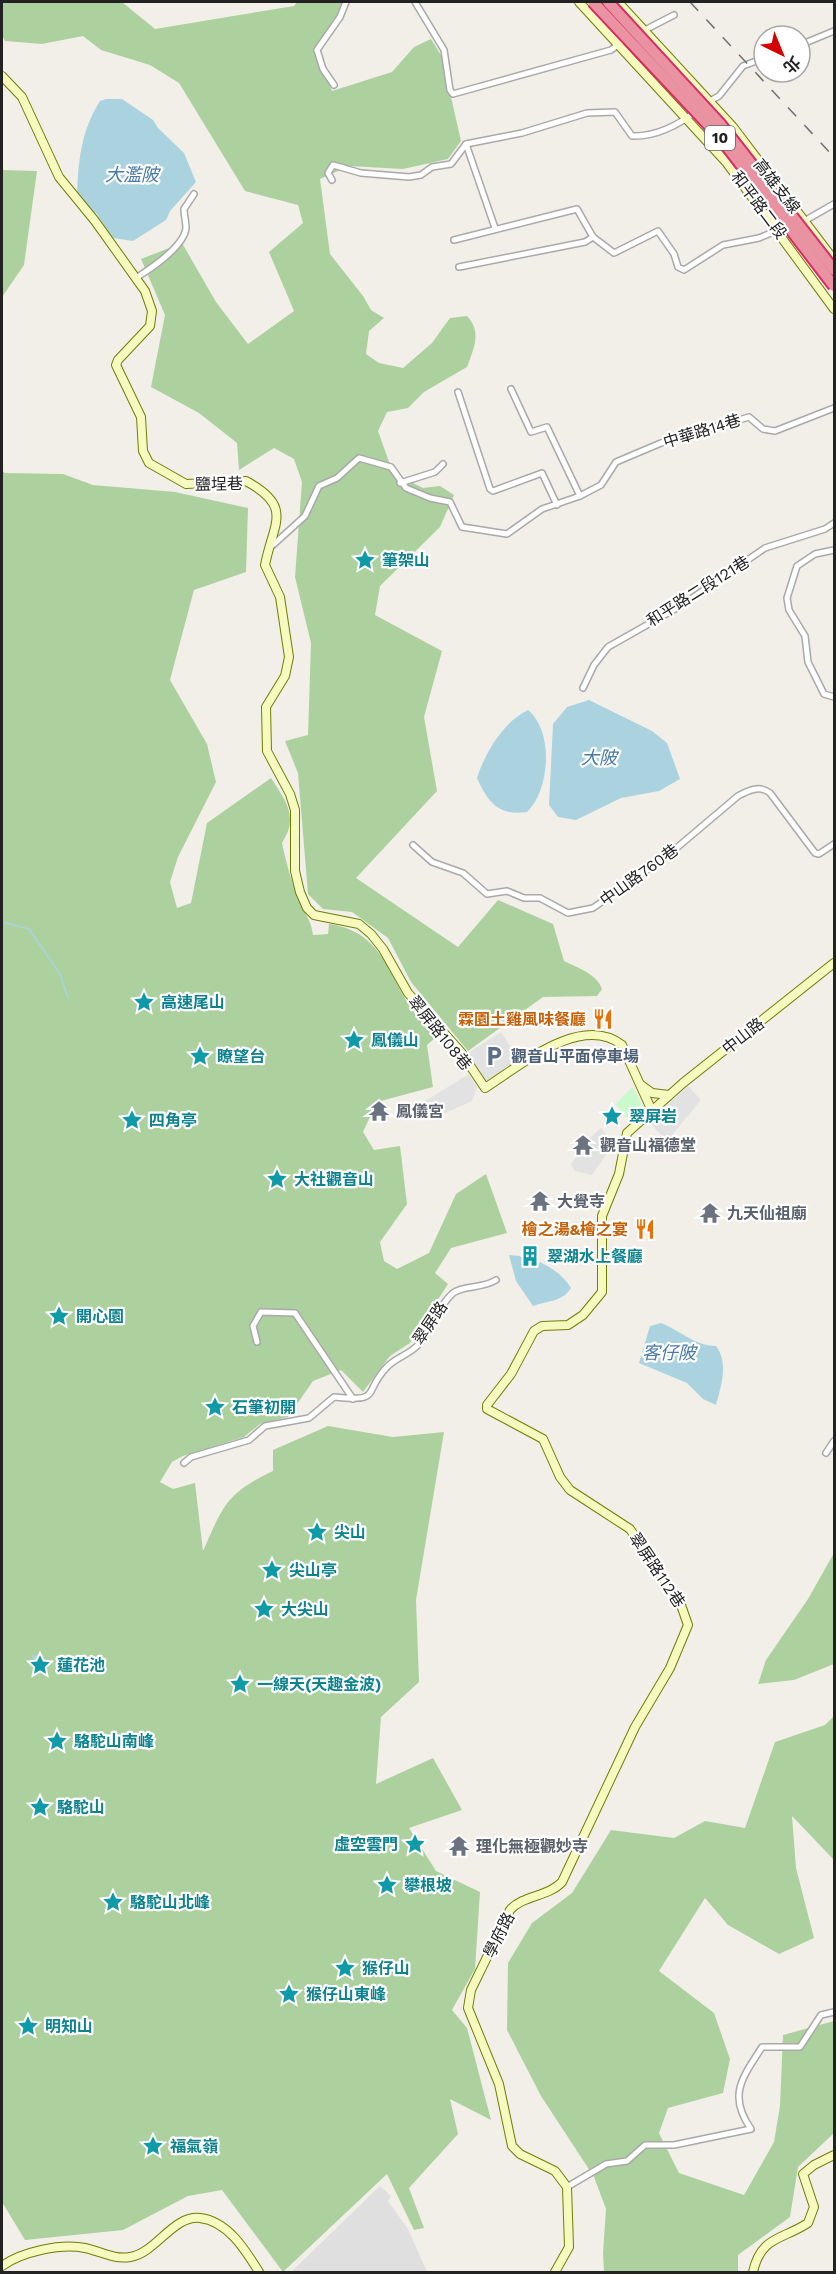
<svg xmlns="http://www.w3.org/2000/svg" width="836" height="2274" viewBox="0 0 836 2274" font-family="'Work Sans','Noto Sans TC',sans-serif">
  <rect width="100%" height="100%" fill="#f2efe9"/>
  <path fill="#e0dfdf" d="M380,2186L391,2196L388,2201L408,2229L427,2272H291Z"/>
  <g fill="#add19e">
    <path d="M2,2H122L155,29L294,6L297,2H348L316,45L332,91L392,72L414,47L431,39L442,57L461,141L448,159L403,169L349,166L320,179L330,254L363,296L371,310L384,318L369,331L366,354L379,363L403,368L432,343L450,318L467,316C482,332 474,348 467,367L424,392L408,408L387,412L378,431L393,473L423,488L440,486L454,495L440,527L380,586L375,615L442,651L424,717L437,791L356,878L458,947L498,900L553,924L564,961C578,968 597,974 602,989L597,996L543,997L468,1051L411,982L388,938L352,912L323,909L308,894L298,773L285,741L308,735L311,643L295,577L302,482L294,459L274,448L239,470L237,443L199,413L151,387L165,315L141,259L182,243L216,302L248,344L294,311L269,252L303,223L298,205L245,191L179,83L150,65L101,50L83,36L42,44L5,41L2,36Z"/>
    <path d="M2,170L37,171L24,265L2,297Z"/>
    <path d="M2,471L5,473L63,474L93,485L175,492L248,508L246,572L194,590L170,680L207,744L216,782L178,857L170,882L177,908L191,903L207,823L271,778C286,801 299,817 282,843C286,862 291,881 299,899C304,914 311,919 313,935L328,934L329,924C386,932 387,979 418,1017C424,1024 433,1027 436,1037L427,1045L433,1087L377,1102L363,1132L374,1150L400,1146L407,1204L380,1242L384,1261L397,1269L429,1253L456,1194L486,1174L507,1233L451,1248L435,1273L448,1284L410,1343L390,1356L363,1392L341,1370L313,1381L288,1417L260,1424L244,1437L183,1456L172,1462L160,1482L173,1489L195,1483L203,1551C223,1506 226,1493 273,1471V1450L328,1426L393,1437L444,1432L416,1600L419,1682L381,1717L376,1784L433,1758L462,1810L409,1828L436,1871L480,1892L475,1969L452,2010L467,2028L491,2120L450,2099L458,2134L409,2188L424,2228L414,2230L387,2174L283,2272L222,2190L188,2196L123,2230L25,2240L2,2202Z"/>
    <path d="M834,1553V1664L794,1680L758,1684L766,1660L808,1599Z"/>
    <path d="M834,1716V1860L792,1816L796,1868L814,1938L779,1954L728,1925L705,1898L659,1971L714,2013L730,2059L723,2093L668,2108L659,2133L679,2173L744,2195L774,2142L780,2106L783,2035L834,2021V2133L798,2167L790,2217L738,2255V2272H604L603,2253L606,2209L594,2177L541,2096L507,2030L508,1963L532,1923L572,1893L611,1830L674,1838L705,1821L745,1828L775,1742L825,1725Z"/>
  </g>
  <path fill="#c8facc" d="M632,1087C643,1105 645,1105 629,1120L616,1104Z"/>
  <g fill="#e2e2e2">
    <path d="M501,1032L519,1060L486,1081L468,1053Z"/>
    <path d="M469,1074L477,1087L472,1101L434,1118H427L419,1108L422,1103Z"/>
    <path d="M688,1086L701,1100L667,1141L649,1122Z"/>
    <path d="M601,1128L614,1143L592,1175L575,1171L571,1165L584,1143Z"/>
  </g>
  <g fill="#aad3df">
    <path d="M106,99H122L153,120L158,128L184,153L196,182L170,211L166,220L133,241L113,238L96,213L89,212L77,197C78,162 81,131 100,101Z"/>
    <path d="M589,700L652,731L667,743L680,779L659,791L621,798L576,820L558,817L549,805L553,724L567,707Z"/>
    <path d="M528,710C554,731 550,790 527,812C499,816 488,803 477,778C485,753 503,722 528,710Z"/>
    <path d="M509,1255L519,1256L538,1265L540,1262C553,1269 563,1275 571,1288C563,1302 546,1301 533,1306L516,1281Z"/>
    <path d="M661,1323C681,1331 695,1346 716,1346C729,1363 721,1387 716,1405L703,1399L687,1383L639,1363L650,1326Z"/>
    <path d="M32,1655L44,1656V1668L39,1675L35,1674Z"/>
  </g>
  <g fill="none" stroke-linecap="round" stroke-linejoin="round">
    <path stroke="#aad3df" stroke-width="1.5" d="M2,922L29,929L60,974L68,998"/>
    <g stroke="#a9a9a9" stroke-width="8">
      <g id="street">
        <path d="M415,2L444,50L450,90L453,94L611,50L627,38"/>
        <path d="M641,32L674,15"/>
        <path d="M800,45L834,31"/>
        <path d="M334,85L323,69L317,50L340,17L346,2"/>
        <path d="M708,102L719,96L743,66L764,58"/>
        <path d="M466,144L495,228"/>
        <path d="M332,180L328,173L333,165L361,173L409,177L421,175L432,167L451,164L466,144L522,133L587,113L615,112L632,136C655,137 679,125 696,111"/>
        <path d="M806,220L834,204"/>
        <path d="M454,240L577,209L593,237L614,253L658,231L674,254L678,267L684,270L723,245L759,238L778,230"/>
        <path d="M459,267L585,242L593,237"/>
        <path d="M136,278C150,269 184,247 186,228C186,222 184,215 184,209L194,194"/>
        <path d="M511,389L531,432L547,427L580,496"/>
        <path d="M458,392L490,489L493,491L542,473L557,505"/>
        <path d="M400,483L435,472L443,464"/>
        <path d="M270,542L273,545L305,516L319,486L337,478L359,458L391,467L406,488L430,498L450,502L462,527L507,534L542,509L580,496L601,485L616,462L661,443L749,417L763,429L775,431L834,408"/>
        <path d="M834,550L815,554L797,566L787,598L789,610L805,636L808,662L824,694L834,697"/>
        <path d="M583,688L594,665L608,647L682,605L765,548L825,529L834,523"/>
        <path d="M413,845L432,862L463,873L487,894L507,891L524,898H540L568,913L593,908L667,856L738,796C749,790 760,785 770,793L815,853L819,854L834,844"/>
        <path d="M257,1342L253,1326L261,1312L295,1313L353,1399"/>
        <path d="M826,1453L834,1441"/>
        <path d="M184,1463L191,1457L249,1440L265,1426L309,1418L334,1397C383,1402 362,1393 387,1367C395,1358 408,1355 417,1346C432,1330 437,1307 453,1293C463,1285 482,1289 496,1280"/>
        <path d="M567,2187L606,2164L627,2161L645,2145H674L751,2129C727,2095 743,2077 762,2047H800L821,2015L834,2012"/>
      </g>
    </g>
    <g stroke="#707d05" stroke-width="10">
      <g id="secondary">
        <path d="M579,2L726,162L834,309"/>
        <path d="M618,2L733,127L834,260"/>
        <path d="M2,76L22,97L59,177L95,221L145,291L152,311L150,326L118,360L116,365L141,417L143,451L149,463L186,484L246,481C294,507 273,523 265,565L280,597L289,657L285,676L266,707L267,751L290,794L295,810V871L300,892L307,908L314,915L359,924L371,934L383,949L408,993L461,1052L485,1088C520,1066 581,1013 622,1045L652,1111"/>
        <path d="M641,1085L652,1093L669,1095"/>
        <path d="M2,2266C21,2252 61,2243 85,2248C100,2251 114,2260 130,2257C156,2253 173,2215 200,2218C228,2221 246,2251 259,2272"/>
        <path d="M555,2272L569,2247L567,2187L555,2171L520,2154L512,2146L499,2084L468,2008L471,1990L510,1910C523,1895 548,1897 562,1882L635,1727L670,1668L688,1625L681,1605L630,1529L570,1490L560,1477L543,1439L487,1409V1405L511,1374L534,1331L542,1326L568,1325L583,1315L602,1292V1216L619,1174L627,1133L683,1083L834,963"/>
        <path d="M753,2272C761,2236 782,2240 808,2223L814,2207L803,2174L814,2165L834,2155"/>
      </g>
    </g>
    <use href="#street" stroke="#fff" stroke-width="5"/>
    <use href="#secondary" stroke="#f7fabf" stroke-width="8"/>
    <path stroke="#707070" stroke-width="1.5" stroke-dasharray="12 12" stroke-linecap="butt" d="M690,2L834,157"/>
    <g stroke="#dc2a67" stroke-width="14" stroke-linecap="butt">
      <g id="highway-bridge">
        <path d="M593,2L719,136L834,286"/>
        <path d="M608,2L721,125L834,270"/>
      </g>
    </g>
    <use href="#highway-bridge" stroke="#e892a2" stroke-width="10"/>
  </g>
  <defs>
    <g id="sight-bare" transform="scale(1.62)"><path d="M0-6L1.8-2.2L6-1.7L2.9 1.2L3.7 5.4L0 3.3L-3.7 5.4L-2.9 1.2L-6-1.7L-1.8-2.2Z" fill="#0f9aa8" stroke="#fff" stroke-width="2.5" paint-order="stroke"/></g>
    <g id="restaurant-bare" transform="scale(1.62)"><path d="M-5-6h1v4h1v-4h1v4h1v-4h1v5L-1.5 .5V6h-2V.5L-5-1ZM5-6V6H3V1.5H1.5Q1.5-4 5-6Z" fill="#e8710a" stroke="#fff" stroke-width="2.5" paint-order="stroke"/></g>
    <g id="parking-bare" transform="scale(1.62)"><path d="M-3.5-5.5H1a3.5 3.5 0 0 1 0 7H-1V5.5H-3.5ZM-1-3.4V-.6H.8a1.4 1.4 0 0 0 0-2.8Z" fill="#5c6f8a" stroke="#fff" stroke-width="2.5" paint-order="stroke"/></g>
    <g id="temple-bare" transform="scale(1.62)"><path d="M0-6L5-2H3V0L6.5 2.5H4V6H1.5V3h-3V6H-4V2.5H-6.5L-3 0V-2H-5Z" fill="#6b7280" stroke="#fff" stroke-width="2.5" paint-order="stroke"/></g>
    <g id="building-bare" transform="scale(1.62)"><path d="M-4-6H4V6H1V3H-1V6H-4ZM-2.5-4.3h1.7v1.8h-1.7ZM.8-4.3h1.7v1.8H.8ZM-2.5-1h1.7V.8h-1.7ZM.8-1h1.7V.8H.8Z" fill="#0f9aa8" stroke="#fff" stroke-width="2.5" paint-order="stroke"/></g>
  </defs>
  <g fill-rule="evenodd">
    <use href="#sight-bare" x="365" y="560"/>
    <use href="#sight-bare" x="144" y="1002"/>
    <use href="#restaurant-bare" x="603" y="1019"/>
    <use href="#sight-bare" x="354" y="1040"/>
    <use href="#sight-bare" x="200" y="1056"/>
    <use href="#parking-bare" x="494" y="1056"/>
    <use href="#temple-bare" x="379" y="1111"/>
    <use href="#sight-bare" x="612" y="1116"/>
    <use href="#sight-bare" x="132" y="1120"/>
    <use href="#temple-bare" x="583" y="1145"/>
    <use href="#sight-bare" x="277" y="1179"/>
    <use href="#temple-bare" x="540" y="1201"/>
    <use href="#temple-bare" x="710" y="1213"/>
    <use href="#restaurant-bare" x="645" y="1229"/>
    <use href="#building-bare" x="530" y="1256"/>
    <use href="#sight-bare" x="59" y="1316"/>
    <use href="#sight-bare" x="215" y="1407"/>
    <use href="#sight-bare" x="317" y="1532"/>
    <use href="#sight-bare" x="272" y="1570"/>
    <use href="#sight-bare" x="264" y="1609"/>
    <use href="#sight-bare" x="40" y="1665"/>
    <use href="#sight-bare" x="240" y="1684"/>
    <use href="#sight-bare" x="57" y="1741"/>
    <use href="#sight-bare" x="40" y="1807"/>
    <use href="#sight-bare" x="415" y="1844"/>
    <use href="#temple-bare" x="459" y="1846"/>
    <use href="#sight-bare" x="387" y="1885"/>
    <use href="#sight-bare" x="113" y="1902"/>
    <use href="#sight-bare" x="345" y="1968"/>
    <use href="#sight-bare" x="289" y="1994"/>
    <use href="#sight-bare" x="28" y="2026"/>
    <use href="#sight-bare" x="153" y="2146"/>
  </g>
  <g text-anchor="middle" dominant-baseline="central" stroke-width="4.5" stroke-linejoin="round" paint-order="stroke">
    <rect fill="#fff" stroke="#646464" stroke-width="1.5" x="705" y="126" width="30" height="24" rx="4.5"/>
    <g font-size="15" font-weight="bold" fill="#222">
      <text x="720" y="138">10</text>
    </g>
    <g font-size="16" fill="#222" stroke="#fff">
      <text transform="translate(777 186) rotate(52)">高雄支線</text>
      <text transform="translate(759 205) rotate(53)">和平路二段</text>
      <text transform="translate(702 431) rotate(-17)">中華路14巷</text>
      <text transform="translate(219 484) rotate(-1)">鹽埕巷</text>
      <text transform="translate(698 591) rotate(-32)">和平路二段121巷</text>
      <text transform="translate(639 875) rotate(-36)">中山路760巷</text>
      <text transform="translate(440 1033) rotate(51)">翠屏路108巷</text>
      <text transform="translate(743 1036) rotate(-38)">中山路</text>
      <text transform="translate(430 1323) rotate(-56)">翠屏路</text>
      <text transform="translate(657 1570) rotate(56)">翠屏路112巷</text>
      <text transform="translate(499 1935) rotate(-63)">學府路</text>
    </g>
    <g font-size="16" font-weight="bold" fill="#0d838f" stroke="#fff" text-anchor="start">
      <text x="382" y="560">筆架山</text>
      <text x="161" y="1002">高速尾山</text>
      <text x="371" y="1040">鳳儀山</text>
      <text x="217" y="1056">瞭望台</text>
      <text x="629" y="1116">翠屏岩</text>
      <text x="149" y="1120">四角亭</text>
      <text x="294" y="1179">大社觀音山</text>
      <text x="547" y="1256">翠湖水上餐廳</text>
      <text x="76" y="1316">開心園</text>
      <text x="232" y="1407">石筆初開</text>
      <text x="334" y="1532">尖山</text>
      <text x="289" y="1570">尖山亭</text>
      <text x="281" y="1609">大尖山</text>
      <text x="57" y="1665">蓮花池</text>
      <text x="257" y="1684">一線天(天趣金波)</text>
      <text x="74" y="1741">駱駝山南峰</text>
      <text x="57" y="1807">駱駝山</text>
      <text x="398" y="1844" text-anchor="end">虛空雲門</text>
      <text x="404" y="1885">攀根坡</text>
      <text x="130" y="1902">駱駝山北峰</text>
      <text x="362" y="1968">猴仔山</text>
      <text x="306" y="1994">猴仔山東峰</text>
      <text x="45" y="2026">明知山</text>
      <text x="170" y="2146">福氣嶺</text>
    </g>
    <g font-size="16" font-weight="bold" fill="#c56008" stroke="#fff" text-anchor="end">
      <text x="586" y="1019">霖園土雞風味餐廳</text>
      <text x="628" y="1229">檜之湯&amp;檜之宴</text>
    </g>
    <g font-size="16" font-weight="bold" fill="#4e5e75" stroke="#fff" text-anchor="start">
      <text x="511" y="1056">觀音山平面停車場</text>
    </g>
    <g font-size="16" font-weight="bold" fill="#5b616d" stroke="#fff" text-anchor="start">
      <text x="396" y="1111">鳳儀宮</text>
      <text x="600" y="1145">觀音山福德堂</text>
      <text x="557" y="1201">大覺寺</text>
      <text x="727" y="1213">九天仙祖廟</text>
      <text x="476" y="1846">理化無極觀妙寺</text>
    </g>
    <g font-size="18" font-style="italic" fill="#4a7aab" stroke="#fff">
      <text x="132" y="174">大濫陂</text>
      <text x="599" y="757">大陂</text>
      <text x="669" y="1352">客仔陂</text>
    </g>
  </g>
  <rect width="836" height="2274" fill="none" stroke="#222222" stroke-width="6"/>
  <g transform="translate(782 54) rotate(137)"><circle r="28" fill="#ffffff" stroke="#a7a7a7" stroke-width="1.5"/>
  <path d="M0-4.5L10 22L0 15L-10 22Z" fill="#d40000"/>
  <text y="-9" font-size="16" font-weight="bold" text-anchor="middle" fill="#222222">北</text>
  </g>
</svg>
